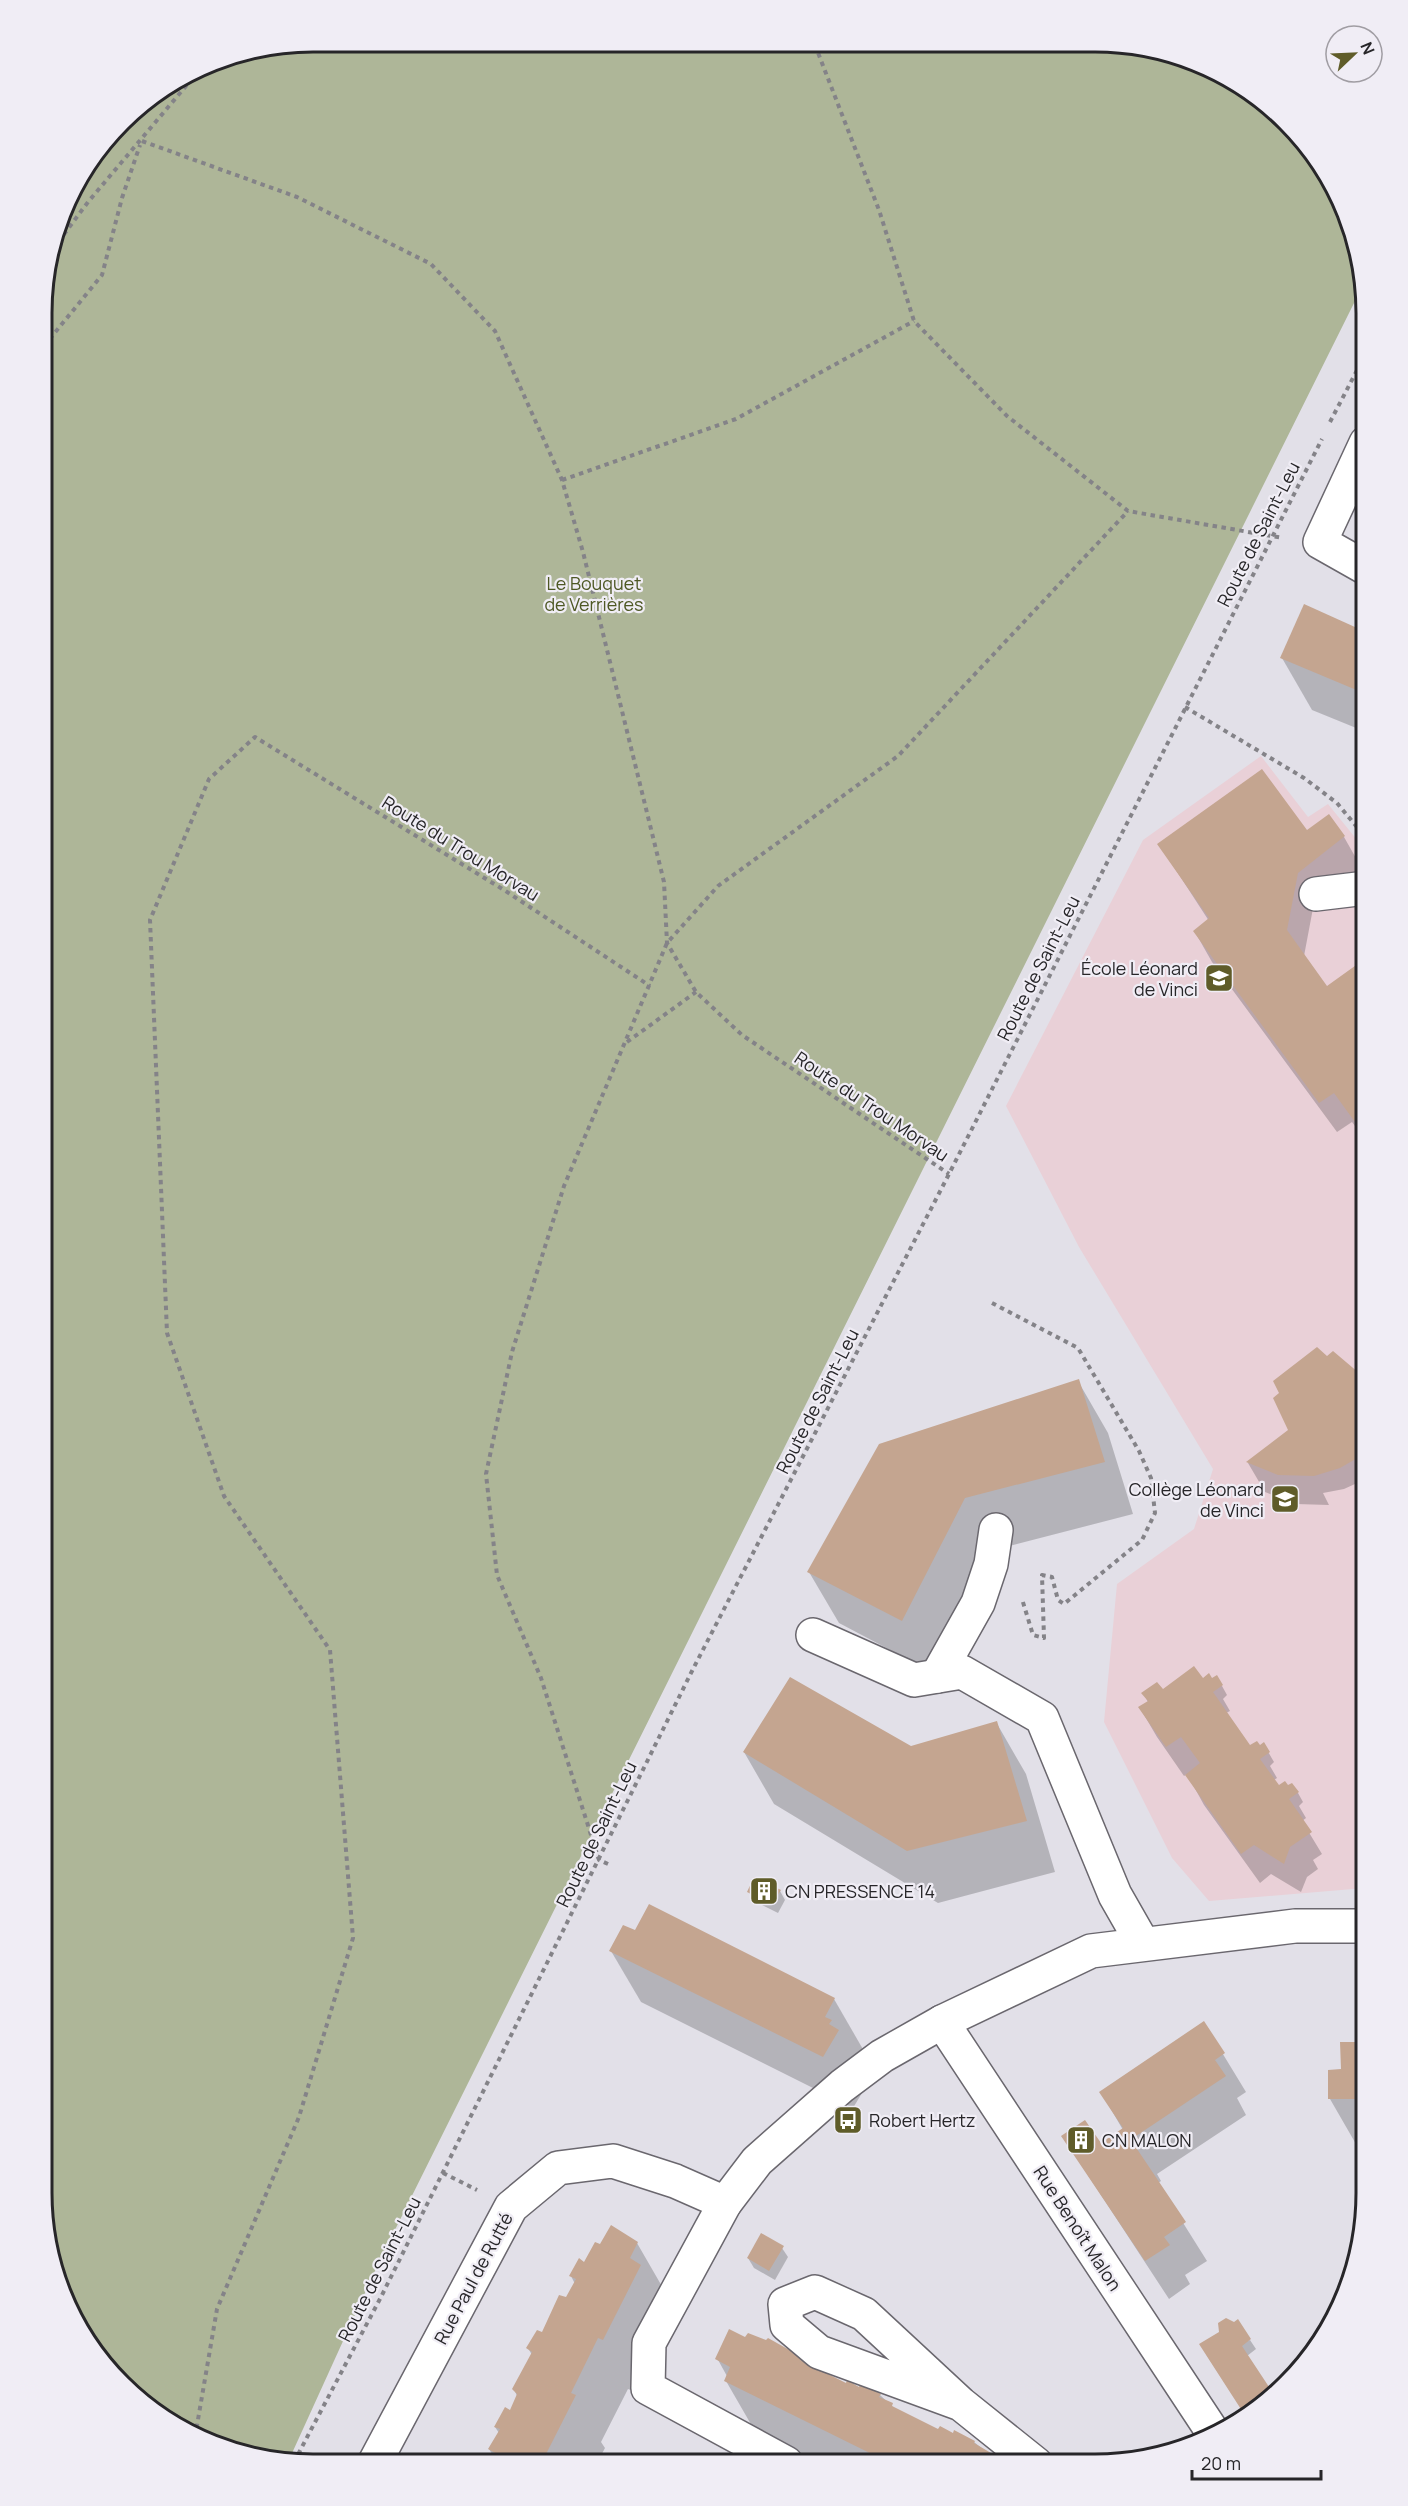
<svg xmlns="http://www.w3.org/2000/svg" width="1408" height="2506" viewBox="0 0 1408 2506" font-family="Manrope,sans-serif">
  <rect width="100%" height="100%" fill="#e2e0e8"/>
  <path fill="#e9d0d7" d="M1261,756L1308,817L1328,804L1366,851L1365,1888L1209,1901L1172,1858L1104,1722L1117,1584L1194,1529L1213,1469L1079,1247L1006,1106L1143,840Z"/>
  <path fill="#aeb698" d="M313,42L1147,47L1214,70L1273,109L1320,162L1351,226L1362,287L379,2262L288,2462H277L193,2436L135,2397L88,2344L57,2280L42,2193L44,278L70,193L134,110L210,63Z"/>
  <g fill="#0003">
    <path d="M1366,634V732L1312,710L1282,658Z"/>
    <path d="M1307,832L1344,837L1361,867L1314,903L1304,956L1327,988L1366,960V1141L1352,1122L1337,1132L1212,962L1195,932L1209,921L1159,844Z"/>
    <path d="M1327,1358L1359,1375L1366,1370V1479L1344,1489L1323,1493L1329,1505L1296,1504L1265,1492L1248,1463L1290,1431Z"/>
    <path d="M1078,1381L1108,1433L1133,1514L994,1550L932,1672L839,1623L809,1572Z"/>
    <path d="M1203,1680L1222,1686L1227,1695L1223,1699L1230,1711L1226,1713L1250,1747L1260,1749L1264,1745L1274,1762L1270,1766L1277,1778L1274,1780L1279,1787L1298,1793L1303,1802L1299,1806L1306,1818L1302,1821L1322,1854L1313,1860L1318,1869L1307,1877L1301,1892L1271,1874L1260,1883L1204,1805L1187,1774L1184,1776L1157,1737L1140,1708L1148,1702L1143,1693L1163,1691Z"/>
    <path d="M996,1722L1026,1774L1055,1872L938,1903L774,1804L744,1752L911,1748Z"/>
    <path d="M780,1891L785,1900L778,1913L754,1901L749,1892Z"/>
    <path d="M611,1951L834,1999L864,2051L868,2083L853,2108L641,2002Z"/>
    <path d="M1204,2023L1246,2092L1237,2098L1246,2115L1157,2174L1161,2181L1158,2183L1207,2261L1185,2275L1190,2284L1169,2299L1084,2169L1100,2145L1123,2130L1101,2092Z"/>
    <path d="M1365,2043V2151H1360L1330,2099L1343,2070L1341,2044Z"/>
    <path d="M637,2243L667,2295L633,2391L628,2389L601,2442L605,2448L597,2463L493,2462L495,2459L489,2449L499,2433L495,2427L510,2412L517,2396L514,2389L532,2355L528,2348L543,2334L566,2299L575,2284L571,2276L601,2246Z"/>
    <path d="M782,2248L788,2257L775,2280L754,2268L748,2258Z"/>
    <path d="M746,2339L801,2358L804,2363L847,2385L880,2395L895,2409L939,2431L974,2442L989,2454L995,2464L818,2463L756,2433L726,2381L728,2378L717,2358Z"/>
    <path d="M1250,2340L1256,2349L1247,2356L1272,2393L1247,2417L1206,2354Z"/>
  </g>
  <g fill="#c4a590">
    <path d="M1304,604L1366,632V694L1280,658Z"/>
    <path d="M1262,769L1307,830L1329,814L1345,836L1298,873L1287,930L1327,986L1366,958V1130L1360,1129L1334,1093L1319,1103L1193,931L1209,918L1157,844Z"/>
    <path d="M1317,1347L1327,1356L1333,1351L1359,1373L1366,1368V1453L1340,1468L1314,1476L1278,1475L1246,1462L1288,1430L1273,1398L1279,1393L1273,1381Z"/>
    <path d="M1079,1379L1105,1462L965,1498L902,1621L807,1572L879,1444Z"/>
    <path d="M1194,1666L1203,1678L1209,1673L1212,1678L1217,1675L1223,1685L1213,1692L1250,1745L1257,1741L1260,1745L1264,1742L1270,1752L1260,1759L1279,1785L1285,1781L1288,1785L1292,1783L1299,1792L1289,1799L1312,1832L1290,1847L1284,1864L1254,1845L1241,1854L1185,1775L1200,1763L1181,1737L1166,1747L1138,1707L1148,1701L1141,1693L1157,1682L1163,1689Z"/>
    <path d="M790,1677L911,1746L997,1721L1027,1821L907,1851L743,1752Z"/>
    <path d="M754,1877L781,1890L772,1904L747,1892Z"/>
    <path d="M649,1904L835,1998L825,2017L832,2020L829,2024L839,2030L823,2057L609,1951L623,1925L635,1930Z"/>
    <path d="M1204,2021L1225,2053L1215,2060L1226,2076L1136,2136L1141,2142L1135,2146L1186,2222L1164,2237L1170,2245L1145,2261L1061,2136L1085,2120L1101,2143L1123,2128L1099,2092Z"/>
    <path d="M1340,2042H1365V2099H1328V2070L1341,2069Z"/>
    <path d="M611,2225L638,2242L630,2258L641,2265L603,2340L598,2338L571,2393L576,2395L542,2462H491L497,2454L488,2449L500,2429L494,2427L505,2407L510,2410L517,2394L512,2389L532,2352L526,2348L537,2330L542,2332L559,2295L566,2297L576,2279L569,2276L579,2258L584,2262L595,2242L600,2244Z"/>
    <path d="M761,2233L784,2246L769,2271L747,2258Z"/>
    <path d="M1226,2318L1234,2322L1238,2319L1251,2339L1242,2346L1273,2393L1246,2417L1199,2344L1219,2332L1218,2323Z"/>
    <path d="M729,2329L745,2337L748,2333L766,2340L768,2338L802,2357L800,2360L846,2383L847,2380L859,2387L860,2383L881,2394L879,2397L893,2403L892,2406L938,2429L940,2426L953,2433L954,2430L975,2441L974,2443L991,2453L986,2464L890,2463L724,2381L730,2367L715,2359Z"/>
  </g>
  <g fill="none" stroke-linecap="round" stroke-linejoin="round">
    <g stroke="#6a676e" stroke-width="36">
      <g id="minor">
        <path d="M1366,568L1320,542L1366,443"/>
        <path d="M1316,894L1366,888"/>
        <path d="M813,1635L914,1680L962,1672L1042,1718L1115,1895L1143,1944"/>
        <path d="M937,1676L978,1603L991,1564L996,1530"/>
        <path d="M942,2022L1214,2434"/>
        <path d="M961,2404L819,2352L787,2325L785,2304L815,2292L864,2314L961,2404L1036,2464"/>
        <path d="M375,2462L511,2207L558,2168L613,2161L675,2181L725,2203"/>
        <path d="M786,2463L648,2388L649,2343L725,2203L757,2161L842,2086L882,2056L942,2022L1091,1951L1295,1926H1365"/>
      </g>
    </g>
    <g stroke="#848388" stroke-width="4" stroke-dasharray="4.5 4.5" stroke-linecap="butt">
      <path d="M815,45L879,210L914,321L1007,416L1128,511L1283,538"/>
      <path d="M142,141L297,197L431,264L495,331L562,480L583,552L664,882L667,943L696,992L742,1035L949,1174"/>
      <path d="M53,249L88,202L202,67"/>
      <path d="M44,346L102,275L122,198L140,145"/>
      <path d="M1330,422L1366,353"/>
      <path d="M562,480L736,419L914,321"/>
      <path d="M1185,707L1304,778L1337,803L1366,838"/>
      <path d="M627,1042L696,992"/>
      <path d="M992,1303L1078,1348L1139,1451L1151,1478L1155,1513L1142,1540L1064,1604L1058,1600L1052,1577L1042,1575L1044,1638L1033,1635L1022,1599"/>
      <path d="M608,1864L599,1860L541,1678L497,1575L486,1474L512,1352L564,1186L667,943L718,886L898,756L1128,511"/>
      <path d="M443,2173L477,2190"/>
      <path d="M195,2437L217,2309L299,2117L353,1938L330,1650L224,1496L167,1333L150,920L209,779L255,737L504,890L650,986"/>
      <path d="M294,2462L381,2297L692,1671L949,1174L1322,439"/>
    </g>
    <use href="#minor" stroke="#fff" stroke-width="33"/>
  </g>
  <defs>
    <g id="school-square" transform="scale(1.5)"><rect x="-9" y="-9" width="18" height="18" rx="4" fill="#5f5c29" stroke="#f0edf5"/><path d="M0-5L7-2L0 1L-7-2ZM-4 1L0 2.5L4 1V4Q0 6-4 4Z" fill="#fff"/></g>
    <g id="building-square" transform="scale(1.5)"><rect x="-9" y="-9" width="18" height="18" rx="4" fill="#5f5c29" stroke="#f0edf5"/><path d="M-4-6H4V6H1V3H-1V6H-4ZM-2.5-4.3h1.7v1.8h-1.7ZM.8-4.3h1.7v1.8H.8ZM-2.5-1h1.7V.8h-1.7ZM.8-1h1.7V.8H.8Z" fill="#fff"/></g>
    <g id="bus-square" transform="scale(1.5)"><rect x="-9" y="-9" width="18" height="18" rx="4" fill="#5f5c29" stroke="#f0edf5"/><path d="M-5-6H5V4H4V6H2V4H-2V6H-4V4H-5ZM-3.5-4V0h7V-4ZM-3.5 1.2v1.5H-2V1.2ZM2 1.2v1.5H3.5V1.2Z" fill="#fff"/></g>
  </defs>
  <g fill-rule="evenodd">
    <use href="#school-square" x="1219" y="978"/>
    <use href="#school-square" x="1285" y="1499"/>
    <use href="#building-square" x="764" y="1891"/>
    <use href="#bus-square" x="848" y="2120"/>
    <use href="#building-square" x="1081" y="2140"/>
  </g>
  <g text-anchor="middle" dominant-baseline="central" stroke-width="4.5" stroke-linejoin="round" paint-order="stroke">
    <g font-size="18" fill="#272629" stroke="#f0edf5">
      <text transform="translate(1258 534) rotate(-63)">Route de Saint-Leu</text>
      <text transform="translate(461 848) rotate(32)">Route du Trou Morvau</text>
      <text transform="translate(1038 968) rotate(-63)">Route de Saint-Leu</text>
      <text transform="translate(872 1106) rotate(34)">Route du Trou Morvau</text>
      <text transform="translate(817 1401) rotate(-63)">Route de Saint-Leu</text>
      <text transform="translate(596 1834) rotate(-64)">Route de Saint-Leu</text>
      <text transform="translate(1078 2228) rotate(57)">Rue Benoît Malon</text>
      <text transform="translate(379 2269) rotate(-63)">Route de Saint-Leu</text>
      <text transform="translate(473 2278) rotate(-62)">Rue Paul de Rutté</text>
    </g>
    <g font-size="18" fill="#4e5824" stroke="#f0edf5">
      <text x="594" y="583">Le Bouquet<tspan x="594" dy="21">de Verrières</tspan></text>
    </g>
    <g font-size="18" fill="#272629" stroke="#f0edf5" text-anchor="start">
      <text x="1198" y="968" text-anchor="end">École Léonard<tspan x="1198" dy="21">de Vinci</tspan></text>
      <text x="1264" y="1489" text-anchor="end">Collège Léonard<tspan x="1264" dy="21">de Vinci</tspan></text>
      <text x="785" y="1891">CN PRESSENCE 14</text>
      <text x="869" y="2120">Robert Hertz</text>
      <text x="1102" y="2140">CN MALON</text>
    </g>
  </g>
  <path d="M0 0H1408V2506H0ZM313 52H1095A261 261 0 0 1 1356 313V2193A261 261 0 0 1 1095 2454H313A261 261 0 0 1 52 2193V313A261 261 0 0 1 313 52Z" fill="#f0edf5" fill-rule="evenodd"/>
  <path fill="none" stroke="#272629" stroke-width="3" d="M313 52H1095A261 261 0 0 1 1356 313V2193A261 261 0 0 1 1095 2454H313A261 261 0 0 1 52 2193V313A261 261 0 0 1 313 52Z"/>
  <g transform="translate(1354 54) rotate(67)"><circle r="28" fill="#f0edf5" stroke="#a09da3" stroke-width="1.5"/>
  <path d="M0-4.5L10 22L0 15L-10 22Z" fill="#5f5c29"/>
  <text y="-9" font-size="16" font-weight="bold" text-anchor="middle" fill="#272629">N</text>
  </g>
  <path d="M1192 2470v9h129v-9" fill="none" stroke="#272629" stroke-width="3"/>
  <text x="1201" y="2470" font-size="18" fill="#272629" stroke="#f0edf5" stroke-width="4.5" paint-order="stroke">20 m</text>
</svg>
